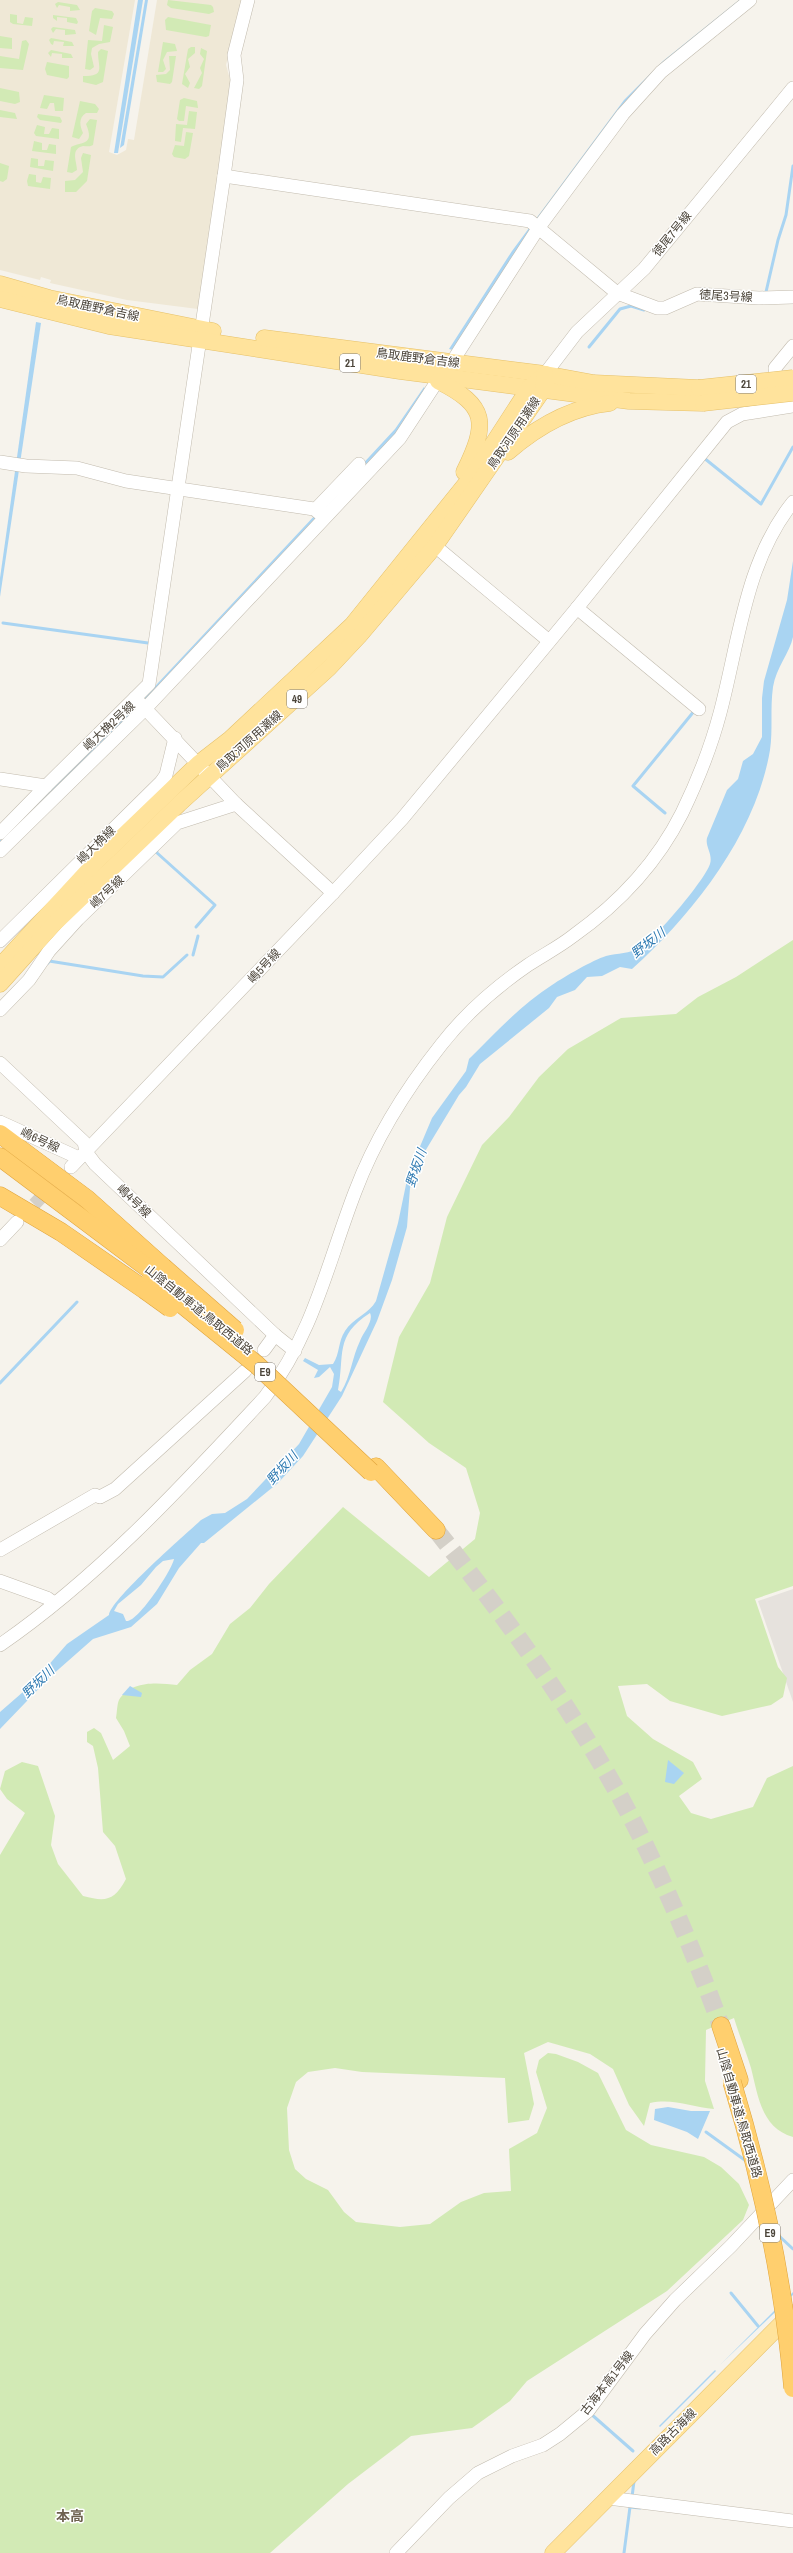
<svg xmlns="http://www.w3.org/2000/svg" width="793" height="2553" viewBox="0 0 793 2553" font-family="'Archivo Narrow','Noto Sans JP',sans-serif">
  <rect width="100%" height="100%" fill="#f6f3ec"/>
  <path fill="#e6e2dd" d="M793,1589V1702L758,1601Z"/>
  <path fill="#efe8d6" d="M0,0H135L109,152L117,155L126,150L128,139L134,140L157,0H242L226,65L231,83L198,309L127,300L50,283L51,280L41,277L40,280L0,270Z"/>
  <g fill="#d2eab5">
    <path d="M168,0L211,5L213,7L214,12L209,14L171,8L167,5Z"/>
    <path d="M58,2L77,5L80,10L70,11V7L59,5L57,8L55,4Z"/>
    <path d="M95,8L112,11L114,14L112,19L100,18L96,35L89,31L92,11Z"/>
    <path d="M10,14L17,15V23L23,24L25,17L33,18L32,26L13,24L10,22Z"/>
    <path d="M53,15L76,18L78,22L77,24L67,22V18L57,17V21L53,18Z"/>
    <path d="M168,17L211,25L209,36L206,37L166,30L165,20Z"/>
    <path d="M104,25L113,27L110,42L99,44L92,48L91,54L94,67L90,70L85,69L88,40L102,41Z"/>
    <path d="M53,27L75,30L76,34L65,35V30L56,29L53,33L51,29Z"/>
    <path d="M0,36L12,38V49L0,48Z"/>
    <path d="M51,38L72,42L74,46H63L64,42L54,41L53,45L51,44L49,40Z"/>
    <path d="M26,40L29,44L23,70L0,68V56L19,59L22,41Z"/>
    <path d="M163,42L175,44L177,51L167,52L163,60L166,69L163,72H158Z"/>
    <path d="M191,47H195V53L188,59L190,67L185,74L190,83L188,88L182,84L188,49Z"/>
    <path d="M201,48L207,51L202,86L199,89L194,88L202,73L200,68L204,59L200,54Z"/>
    <path d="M101,49L108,51L103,82L96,85L83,82V76C106,76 98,68 98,52Z"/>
    <path d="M51,50L71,54L73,58H62V54L52,53L51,57L48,53Z"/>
    <path d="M169,56H176L172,82L170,84L157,82L156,75L166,74L170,70Z"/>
    <path d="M47,62L69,66V77L67,79L47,75L45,69Z"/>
    <path d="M0,88L19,92L20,102L15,104L0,101Z"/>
    <path d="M44,95L64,98L63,111H55L54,103H50L47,109L40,108Z"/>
    <path d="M184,98L197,101L198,108L186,106L184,121H179L177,119L180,100Z"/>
    <path d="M80,101L95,104L99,109L97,113H86C78,118 80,126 83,133L79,139L72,137Z"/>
    <path d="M0,110L15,113L17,119L0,117Z"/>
    <path d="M189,111L197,112L195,129L183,128L181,142L175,141L176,124L187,125Z"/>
    <path d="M38,114L60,117L62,121L61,123L40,120L37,117Z"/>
    <path d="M90,119L97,120L93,145C90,147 87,146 83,146C70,149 77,162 77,170L72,173L67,172L71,147C82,141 95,146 86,124Z"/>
    <path d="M37,125L45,127L44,134H49L52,128L59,129V139L36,136L34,133Z"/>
    <path d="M186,132L193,133L189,156L185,159L174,157L172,154L175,145L184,146Z"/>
    <path d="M34,141L42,143V150H47L49,144L56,145V154L32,151Z"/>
    <path d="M83,153L91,155L87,181L76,192H65V181L75,180L83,172L81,158Z"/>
    <path d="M31,158L38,159V166H44L45,160L54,161L53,171L30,167Z"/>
    <path d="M0,163L9,166L7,179L3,182L0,181Z"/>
    <path d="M29,174L36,175V182L41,183L43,177L51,178L50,189L28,186L27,181Z"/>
    <path d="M793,940V1586L755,1599L778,1667L787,1678L783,1697L771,1705L722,1716L670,1701L647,1684L618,1686L627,1716L653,1739L693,1762L702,1779L679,1796L691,1813L711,1819L753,1807L767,1778L793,1766V2137C761,2128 758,2095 751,2068C746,2051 739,2035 734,2018L706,2030L705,2081L714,2109C692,2107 673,2098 650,2103L644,2126L629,2105L613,2069L590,2054L548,2042L524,2053L534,2104L529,2120L508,2123L505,2078L362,2072L335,2068L308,2072L296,2082L287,2108L289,2150L295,2169L306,2179L328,2190L344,2212L356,2222L400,2227L430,2224L461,2202L484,2193L511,2191L509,2149L537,2133L547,2108L536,2072L539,2060L548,2053L556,2054L578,2062L598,2073L626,2130L651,2145L704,2157L721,2167L739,2184L749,2205L743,2220L667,2291L527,2381L510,2401L472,2428L411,2436L348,2484L270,2553H0V1855L25,1813L7,1799L0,1789L5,1771L22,1762L38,1766L55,1816L51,1845L58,1864L83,1896C106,1902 114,1901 126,1879L115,1846L103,1832L98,1768L93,1746L87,1742V1732L94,1728L101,1733L113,1760L130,1746L124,1731L116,1718C117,1713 117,1704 119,1700C131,1680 158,1683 177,1685L190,1670L212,1654L230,1624L250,1608L269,1584L343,1507L429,1577L475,1539L480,1513L466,1468L429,1443L383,1402L399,1337L430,1283L447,1217L482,1145L509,1117L539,1077L568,1049L621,1018L676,1014L698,997L736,977Z"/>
  </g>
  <g fill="#a9d4f2" fill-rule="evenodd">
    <path d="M138,0H143L118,153H114Z"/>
    <path d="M145,0H148L124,145L120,148Z"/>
    <path d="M739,0H744L665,64L453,350L449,349L512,251L624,100L663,61Z"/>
    <path d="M36,322L41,323L0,597V578Z"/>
    <path d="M424,387L426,390L398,431L145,701L0,848V839L143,699L332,497L395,429Z"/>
    <path d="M793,561C793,583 793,617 793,637C790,652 776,668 773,687C770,708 773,730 770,750C756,834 693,914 632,969L620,967L602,976L587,977L575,990L557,997L549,1008L480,1064L466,1087L459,1095L424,1153L410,1188L407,1227L392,1280L377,1321L342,1396L303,1456L278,1483L204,1543H201L179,1568L157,1604L131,1627L93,1639L51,1676L0,1729V1712L31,1685L67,1644L109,1615C111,1599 185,1535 201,1520L212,1514L225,1513L247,1499L299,1444L332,1387L334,1374L330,1367L319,1377L314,1378L318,1370L303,1361L305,1358L319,1365L333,1364C340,1354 338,1341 345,1331C353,1318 369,1314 376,1301L398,1223L408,1175L432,1118L466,1071L469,1059C495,1033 521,1005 552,985C564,977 593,960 606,956C618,953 629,954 641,947C655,939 705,880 710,864C713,854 705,847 707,838L727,790L738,779L743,761L753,754L762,737V698L764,681L787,600ZM370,1313C374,1321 363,1333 360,1341C352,1357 351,1376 341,1392L338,1390C345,1355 334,1336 370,1313ZM174,1559C172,1570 137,1624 126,1621L123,1614L114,1611L118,1604L141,1585L156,1567L163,1561Z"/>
    <path d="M130,1686L142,1693L141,1697L122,1695Z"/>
    <path d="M668,1760L684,1773L674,1784L665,1782Z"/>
    <path d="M668,2107L691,2111H710L698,2139L687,2132L654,2120L655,2109Z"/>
    <path d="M793,2292V2295L720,2365Z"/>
    <path d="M715,2370L716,2371L660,2427L659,2426Z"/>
  </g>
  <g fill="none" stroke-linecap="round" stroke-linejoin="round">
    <g stroke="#a9d4f2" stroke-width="3">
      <path d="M766,292L778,240L786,215L793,166"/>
      <path d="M589,347L620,309L631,306L644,310"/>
      <path d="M703,460L704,458L761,504L793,447"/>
      <path d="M3,623L148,643"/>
      <path d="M665,813L633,786L695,710"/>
      <path d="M157,851L156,852L215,905L196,927"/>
      <path d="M193,955L198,936"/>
      <path d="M48,963L49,961L143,976L163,977L187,955"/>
      <path d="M0,1383L77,1302"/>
      <path d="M706,2132L746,2161"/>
      <path d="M777,2234L793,2249"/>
      <path d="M731,2293L758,2326"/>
      <path d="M591,2414L633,2451"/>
      <path d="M632,2497L634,2481"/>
      <path d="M630,2507L640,2508"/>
      <path d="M624,2553L630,2507"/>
    </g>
    <path stroke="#d4d0c8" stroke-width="13" stroke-dasharray="13 6" stroke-linecap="butt" d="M21,1218L52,1186"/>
    <path stroke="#d4d0c8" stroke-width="18" stroke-dasharray="18 9" stroke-linecap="butt" d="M436,1530C519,1634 598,1743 654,1864C679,1917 701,1971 721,2026"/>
    <g stroke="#c2bbae" stroke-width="14">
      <g id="minor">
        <path d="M224,176L530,221L617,293L657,308H665L697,294L759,298L793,297"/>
        <path d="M452,362L539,227L623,114L661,72L750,0"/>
        <path d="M545,374L577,332L644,269L793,88"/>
        <path d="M777,389L775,368L793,346"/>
        <path d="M0,462L26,466L77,468L126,481L314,509L324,517"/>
        <path d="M316,509L359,464"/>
        <path d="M435,546L549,641"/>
        <path d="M577,608L699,709"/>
        <path d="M135,698L149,684L224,176L237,80L234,55L248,0"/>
        <path d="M0,779L46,786L135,698L236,804L333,893L71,1167"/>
        <path d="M0,833L46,786"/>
        <path d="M0,851L145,709L400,438L438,380"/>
        <path d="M333,893L402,819L577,608L727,422L742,414L793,406"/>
        <path d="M0,941L161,782L166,775L175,738"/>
        <path d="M0,1010L29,980L49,951L78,919L177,823L236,804"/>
        <path d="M0,1063L84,1142L86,1152L95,1164L275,1335L295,1351"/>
        <path d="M0,1122L79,1158"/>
        <path d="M0,1240L17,1222"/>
        <path d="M264,1350L275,1335"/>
        <path d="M0,1550L95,1495L100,1497L115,1489L245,1371"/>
        <path d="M0,1581L47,1598L54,1603"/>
        <path d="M0,1645C100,1576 183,1485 265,1397C314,1332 327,1265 355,1192C375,1139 406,1089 441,1045C465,1014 496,987 528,965C543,955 559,947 573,936C618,904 657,863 682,813C697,782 711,747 720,713C739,642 745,562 793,502"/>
        <path d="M608,2498L793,2521"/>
        <path d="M396,2553L449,2498L478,2473L512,2456L543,2445L560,2434L588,2411L645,2334L675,2300L731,2246L793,2180"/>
      </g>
    </g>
    <g stroke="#e6c16a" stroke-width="17">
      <g id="major">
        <path d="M0,284L49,298L213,331"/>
        <path d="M0,299L109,326L400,371L629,401L703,403"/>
        <path d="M264,338L545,374L594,383L699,388"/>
        <path d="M438,381C488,406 488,423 464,472"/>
        <path d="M508,452C538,426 571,407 610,403"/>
        <path d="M0,966L97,861L199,763L230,739L352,625L472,476L529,388L545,374"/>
        <path d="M0,984L53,925L179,804L329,668L359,636L435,546L543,390L545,374"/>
        <path d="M553,2553L792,2313"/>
      </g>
    </g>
    <g stroke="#e0a43c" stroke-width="19">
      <g id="highway">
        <path d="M0,1134L87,1199L163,1267"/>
        <path d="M0,1157L149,1269"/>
        <path d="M0,1196L61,1232L145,1290"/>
        <path d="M376,1467L436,1530"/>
        <path d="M721,2026L739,2080"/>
      </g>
    </g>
    <use href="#minor" stroke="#fff" stroke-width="13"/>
    <use href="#major" stroke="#ffe39c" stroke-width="16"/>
    <use href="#highway" stroke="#ffcf6e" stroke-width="18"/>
    <g stroke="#e6c16a" stroke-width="17" stroke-linecap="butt">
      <g id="major-bridge">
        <path d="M699,388L793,378"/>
        <path d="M703,403L793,393"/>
      </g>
    </g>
    <g stroke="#e0a43c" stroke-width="19" stroke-linecap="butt">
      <g id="highway-bridge">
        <path d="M163,1267L235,1330"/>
        <path d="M151,1279L257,1365L371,1472"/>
        <path d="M145,1290L170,1308"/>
        <path d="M732,2082C762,2181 784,2284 793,2388"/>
      </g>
    </g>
    <use href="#major-bridge" stroke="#ffe39c" stroke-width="16"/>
    <use href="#highway-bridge" stroke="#ffcf6e" stroke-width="18"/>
  </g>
  <g text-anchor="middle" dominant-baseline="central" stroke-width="3" stroke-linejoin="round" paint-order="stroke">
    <g fill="#fff" stroke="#817c74" stroke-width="1">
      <rect x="340" y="354" width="20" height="18" rx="3"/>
      <rect x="736" y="375" width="20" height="18" rx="3"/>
      <rect x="287" y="690" width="20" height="18" rx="3"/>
      <rect x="255" y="1363" width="20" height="18" rx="3"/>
      <rect x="760" y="2224" width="20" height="18" rx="3"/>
    </g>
    <g font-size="11" font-weight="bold" fill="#4b4439">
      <text x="350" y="363">21</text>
      <text x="746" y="384">21</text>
      <text x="297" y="699">49</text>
      <text x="265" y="1372">E9</text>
      <text x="770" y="2233">E9</text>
    </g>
    <g font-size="12" fill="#4b4439" stroke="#fff">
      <text transform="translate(672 234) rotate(-51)">徳尾7号線</text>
      <text transform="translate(726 296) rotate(3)">徳尾3号線</text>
      <text transform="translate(98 308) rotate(12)">鳥取鹿野倉吉線</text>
      <text transform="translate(418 358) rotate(7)">鳥取鹿野倉吉線</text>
      <text transform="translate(514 433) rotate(-56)">鳥取河原用瀬線</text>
      <text transform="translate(109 726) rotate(-43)">嶋大桷2号線</text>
      <text transform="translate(249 741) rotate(-42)">鳥取河原用瀬線</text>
      <text transform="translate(96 845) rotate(-44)">嶋大桷線</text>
      <text transform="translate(107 892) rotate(-43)">嶋7号線</text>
      <text transform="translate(264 966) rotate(-47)">嶋5号線</text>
      <text transform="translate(40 1140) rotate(25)">嶋6号線</text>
      <text transform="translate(134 1201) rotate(44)">嶋4号線</text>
      <text transform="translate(199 1310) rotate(39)">山陰自動車道;鳥取西道路</text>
      <text transform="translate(739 2113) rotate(74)">山陰自動車道;鳥取西道路</text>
      <text transform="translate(607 2383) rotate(-52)">古海本高1号線</text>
      <text transform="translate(673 2432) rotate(-45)">高路古海線</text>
    </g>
    <g font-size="13" font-style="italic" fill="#2e7ab2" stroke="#fff">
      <text transform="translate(648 943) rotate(-38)">野坂川</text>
      <text transform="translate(416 1168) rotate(-71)">野坂川</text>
      <text transform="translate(282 1468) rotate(-48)">野坂川</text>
      <text transform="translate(38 1682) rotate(-44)">野坂川</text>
    </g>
    <g font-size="14" font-weight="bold" fill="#6e6250" stroke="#fff">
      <text x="70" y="2516">本高</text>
    </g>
  </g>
</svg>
